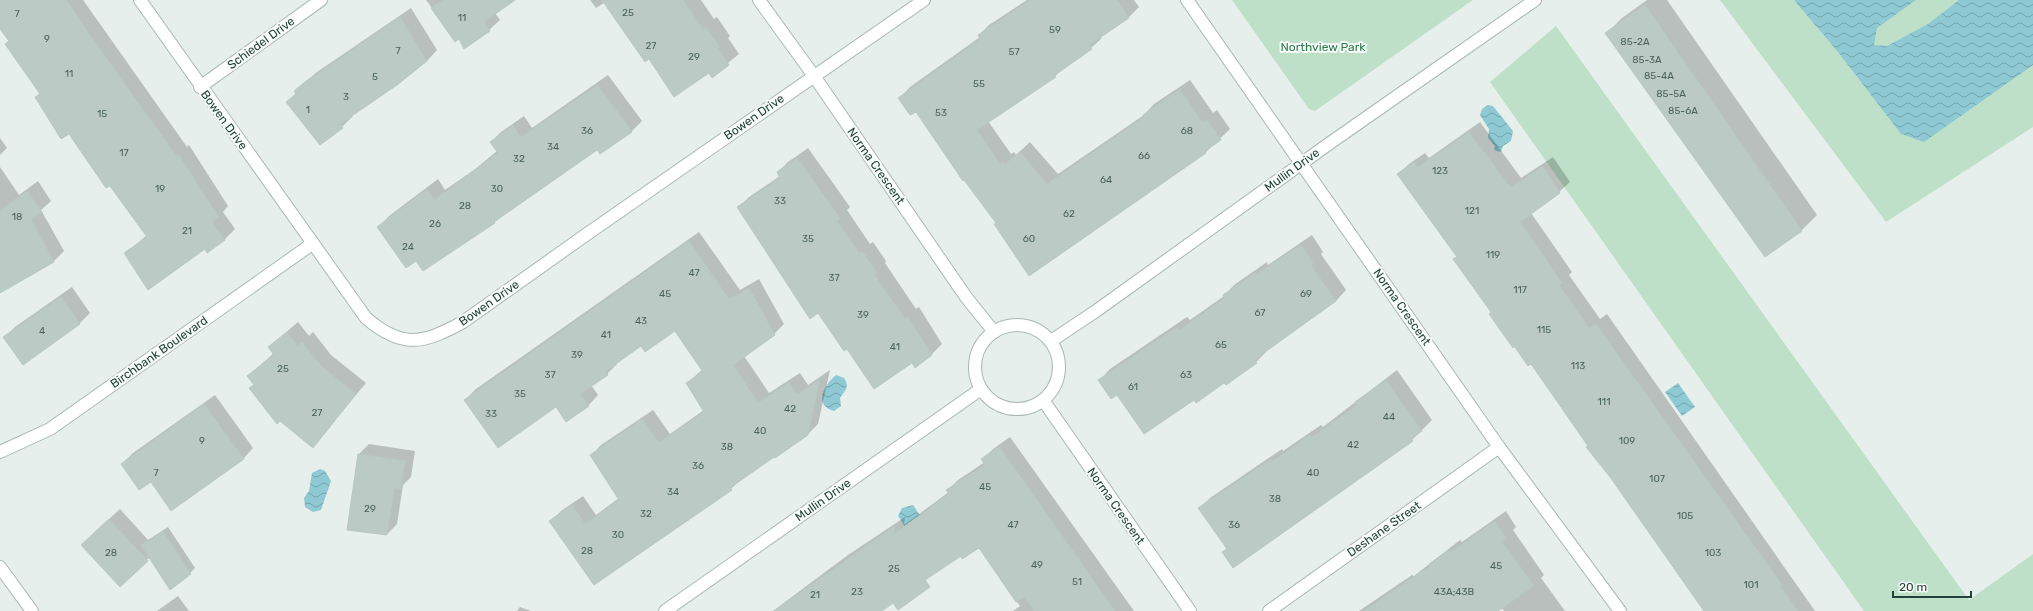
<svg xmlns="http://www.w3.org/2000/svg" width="2033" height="611" viewBox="0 0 2033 611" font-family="Rubik,sans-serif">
  <defs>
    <pattern id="water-waves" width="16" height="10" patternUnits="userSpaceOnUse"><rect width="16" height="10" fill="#8ec9d4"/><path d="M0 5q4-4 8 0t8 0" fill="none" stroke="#74a5ad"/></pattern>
  </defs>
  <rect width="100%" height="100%" fill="#e6efeb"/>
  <g fill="#bfe0c8">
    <path d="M1232,0H1473L1315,111L1309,109Z"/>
    <path d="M1720,0H2033V127L1886,222Z"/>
    <path d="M1556,26L1969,600L2033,554V611H1864L1490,82Z"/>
  </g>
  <g fill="url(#water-waves)">
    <path d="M1794,0H1916L1877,28L1874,45L1887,46L1928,24L1959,0H2033V65L1924,142L1901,134L1838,52Z"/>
    <path d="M1488,105L1493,106L1513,131L1511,141L1503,146L1501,152L1494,150L1495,146L1488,138L1489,129L1480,115L1482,109Z"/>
    <path d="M836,375L844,378C850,387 845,391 840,398L841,406L834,411C813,405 824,385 836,375Z"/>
    <path d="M1678,383L1695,407L1682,416L1665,392Z"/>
    <path d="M320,469L325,471L331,481L321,510L313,512L305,507L304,498L309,491L312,473Z"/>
    <path d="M913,505L931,532L916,543L898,516L902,508Z"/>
  </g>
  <g fill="#0003">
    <path d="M0,0H83L187,147L189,145L228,206L223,212L235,229L225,239L208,251L205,248L125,254L147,235L110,184L69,133L36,97L40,93L0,27Z"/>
    <path d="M426,0H514L495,13L500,20L489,30L456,40Z"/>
    <path d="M590,0H701L714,19L717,17L730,36L728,38L739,54L712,76L709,71L649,58L604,3L596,8Z"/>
    <path d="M1027,0H1134L1139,7L1129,17L1100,36L1102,38L1091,48L1064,68L1055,76L988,121L1011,154L1014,152L1016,155L1030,142L1058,174L1144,115L1154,104L1190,80L1213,113L1217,110L1230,129L1206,152L997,222L916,110L900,98L910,87L980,37L979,35L989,25Z"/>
    <path d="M1647,0H1667L1817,215L1802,230L1765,256L1607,33L1622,18Z"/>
    <path d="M411,8L437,50L427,61L351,115L353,116L342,127L288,102L296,93L295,91L317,72Z"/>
    <path d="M608,75L642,121L632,131L600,153L597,149L416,259L379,227L389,216L438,179L445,190L474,170L497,151L491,142L501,132L524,116L532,128Z"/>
    <path d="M1480,122L1521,178L1553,157L1570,182L1559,192L1531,213L1572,272L1569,275L1600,319L1607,314L1815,611H1704L1531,362L1492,312L1455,259L1458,256L1398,174L1409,164L1425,153L1429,158Z"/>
    <path d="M0,138L7,148L0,155Z"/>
    <path d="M808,148L850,207L847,210L870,244L873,242L886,261L885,263L916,309L919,307L942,344L931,355L912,361L847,348L739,207L749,197L780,176L778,172L788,162Z"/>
    <path d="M0,167L19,195L38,181L51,201L41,210L64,251L54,261L0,292Z"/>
    <path d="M699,232L740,290L759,279L784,324L774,334L744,356L769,393L800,373L808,385L830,370L818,424L807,435L775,455L740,480L731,489L594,584L551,521L561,511L583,496L596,515L619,498L591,456L601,445L653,410L670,434L704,410L687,383L702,370L674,330L641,345L616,362L617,364L607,374L591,385L598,395L588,406L465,400L476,389Z"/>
    <path d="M1312,235L1323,252L1321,254L1346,290L1336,301L1266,350V352L1256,362L1194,399L1118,393L1100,380L1110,369L1187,317L1190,320L1224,296L1234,285L1267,262L1268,265Z"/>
    <path d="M72,287L90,313L79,324L5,337L15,327Z"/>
    <path d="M298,322L309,336L313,332L331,355L366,383L313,446L250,388L255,384L248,376L274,353L269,347Z"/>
    <path d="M1397,370L1432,420L1412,440L1233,567L1223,552L1227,548L1200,508L1210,498L1282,449L1283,451L1321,425L1323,427Z"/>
    <path d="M215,395L253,448L243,459L122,464L133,453Z"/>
    <path d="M1010,437L1134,611H1013L1020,606L994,568L986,538L880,611H773L848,555L905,517L904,525L949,492L948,490L958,480L985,462L983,459L993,449Z"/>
    <path d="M369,444L415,451L411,477L403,485L397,524L387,534L359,454Z"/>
    <path d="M120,509L148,540L168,527L195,568L190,573L150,557L120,585L93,534Z"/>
    <path d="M1506,511L1516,527L1513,530L1544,575L1541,578L1565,611H1504L1498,603L1487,611H1359L1412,575L1414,576L1460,540L1462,542Z"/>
    <path d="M178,596L189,611H157Z"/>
    <path d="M520,607L531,611H517Z"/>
  </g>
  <g fill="#bbcac4" stroke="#b8c9c2">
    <path d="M0,0H66L128,89L177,156L179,155L197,182L196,183L219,217L212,222L225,240L207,253L205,249L148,290L124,253L147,237L110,186L106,188L69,134L61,139L35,97L40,94L5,44L9,41L0,29Z"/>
    <path d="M443,0H515L484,22L490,31L464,49L459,39L455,42L431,8Z"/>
    <path d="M602,0H683L703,29L706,27L720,47L718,48L729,65L712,78L709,73L674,97L649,59L645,62Z"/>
    <path d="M1030,0H1117L1129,18L1089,45L1092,49L1055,75L1056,77L977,130L1000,164L1003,162L1005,164L1020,152L1047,184L1144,117L1143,115L1180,89L1202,122L1207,120L1221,140L1205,151L1206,153L1029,276L994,224L996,223L964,180L963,181L916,112L910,115L898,98L980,39L978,35Z"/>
    <path d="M1645,5L1802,231L1765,257L1605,33Z"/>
    <path d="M400,17L427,61L397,85L340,124L343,128L320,145L286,102L296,94L294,91L305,82Z"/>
    <path d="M598,85L632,132L600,154L597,150L494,222L495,223L423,271L416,261L406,268L377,227L427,189L434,200L469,175V174L498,153L490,142L513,125L521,137Z"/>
    <path d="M1469,132L1511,188L1543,166L1560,193L1520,222L1562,283L1559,285L1589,328L1596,324L1782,585L1780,586L1798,611H1704L1610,477L1586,447L1588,446L1531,364L1528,366L1514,346L1513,348L1489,314L1491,312L1453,259L1457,257L1397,174L1414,162L1418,167Z"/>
    <path d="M797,158L840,218L837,221L859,253L862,251L877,273L874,274L905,319L908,317L932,355L915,368L912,363L874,389L847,349L844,351L818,313L810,319L737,207L780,178L777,172Z"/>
    <path d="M27,191L42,212L31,219L54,262L0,293V210Z"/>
    <path d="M689,241L729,299L749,288L775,335L733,365L758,403L789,382L797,394L820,379L808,435L775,458L774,457L730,488L732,490L594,585L549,521L572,505L585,524L619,500L590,455L642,419L659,443L704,412L686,383L703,372L675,331L645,352L641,346L606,371L608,375L580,394L589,406L566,422L556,407L498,448L464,400Z"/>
    <path d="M1301,245L1313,263L1311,265L1336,301L1254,360L1257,363L1226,385L1224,383L1196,403L1194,400L1144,434L1117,395L1111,399L1098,380L1177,327L1179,330L1225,298L1223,295L1256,272L1257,274Z"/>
    <path d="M61,297L80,324L23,365L3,337Z"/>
    <path d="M287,332L298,346L302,342L321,366L356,394L313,448L280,421L277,424L249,388L254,385L247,376L274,355L268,347Z"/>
    <path d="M1386,380L1422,431L1411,439L1413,441L1233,568L1222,552L1227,549L1198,508L1271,459L1273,461L1310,435L1312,437L1357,405L1355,402Z"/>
    <path d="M204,404L244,459L171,511L151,482L139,490L121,464Z"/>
    <path d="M999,446L1115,611H1034L1024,597L1016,602L979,548L962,559L961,556L925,580L930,587L898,610L893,603L882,611H774L895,526L894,534L949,494L946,490L985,465L981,459Z"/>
    <path d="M358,454L405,461L401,489L394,488L387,535L347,530Z"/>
    <path d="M109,519L148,561L120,587L81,545Z"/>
    <path d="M1495,521L1506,538L1502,541L1534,586L1498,611H1364L1430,566L1429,564L1449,550L1451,552Z"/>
    <path d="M163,531L191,574L170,590L141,545Z"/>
  </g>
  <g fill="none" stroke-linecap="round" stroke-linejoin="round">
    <g stroke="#a8b8b2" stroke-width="14">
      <g id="street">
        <path d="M140,0L366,318C402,349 423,344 463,322L587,234L924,0"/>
        <path d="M759,0L814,76L966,297L994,332"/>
        <path d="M1187,0L1499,447L1620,611"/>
        <path d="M200,87L321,0"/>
        <circle cx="1017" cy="367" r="42"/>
        <path d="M1051,341L1096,311L1330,143L1535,0"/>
        <path d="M1043,400L1190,611"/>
        <path d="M0,452L50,429L312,244"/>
        <path d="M0,567L32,611"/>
        <path d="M665,611L981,389"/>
        <path d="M1269,611L1499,447"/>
      </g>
    </g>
    <use href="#street" stroke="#fff" stroke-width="12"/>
  </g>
  <g text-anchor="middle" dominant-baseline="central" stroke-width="4" stroke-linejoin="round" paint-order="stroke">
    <g font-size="10" fill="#4a645c">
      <text x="628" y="13">25</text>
      <text x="17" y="14">7</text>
      <text x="462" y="18">11</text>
      <text x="1055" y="30">59</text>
      <text x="47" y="39">9</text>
      <text x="1635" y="42">85-2A</text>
      <text x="651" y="46">27</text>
      <text x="398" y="51">7</text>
      <text x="1014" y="52">57</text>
      <text x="694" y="57">29</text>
      <text x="1647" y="60">85-3A</text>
      <text x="69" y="74">11</text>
      <text x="1659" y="76">85-4A</text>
      <text x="375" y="77">5</text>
      <text x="979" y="84">55</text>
      <text x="1671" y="94">85-5A</text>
      <text x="346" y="97">3</text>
      <text x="308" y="110">1</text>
      <text x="1683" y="111">85-6A</text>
      <text x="941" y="113">53</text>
      <text x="102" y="114">15</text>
      <text x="587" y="131">36</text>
      <text x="1187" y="131">68</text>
      <text x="553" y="147">34</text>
      <text x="124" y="153">17</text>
      <text x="1144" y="156">66</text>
      <text x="519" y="159">32</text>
      <text x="1440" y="171">123</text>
      <text x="1106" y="180">64</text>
      <text x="160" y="189">19</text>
      <text x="497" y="189">30</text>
      <text x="780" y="201">33</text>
      <text x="465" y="206">28</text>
      <text x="1472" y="211">121</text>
      <text x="1069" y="214">62</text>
      <text x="17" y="217">18</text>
      <text x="435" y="224">26</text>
      <text x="187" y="231">21</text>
      <text x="808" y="239">35</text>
      <text x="1029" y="239">60</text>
      <text x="408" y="247">24</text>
      <text x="1493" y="255">119</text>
      <text x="694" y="273">47</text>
      <text x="834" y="278">37</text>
      <text x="1520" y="290">117</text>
      <text x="665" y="294">45</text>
      <text x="1306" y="294">69</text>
      <text x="1260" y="313">67</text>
      <text x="863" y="315">39</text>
      <text x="641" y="321">43</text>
      <text x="1544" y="330">115</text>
      <text x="42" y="331">4</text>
      <text x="606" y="335">41</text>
      <text x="1221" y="345">65</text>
      <text x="895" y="347">41</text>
      <text x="577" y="355">39</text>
      <text x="1578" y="366">113</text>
      <text x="283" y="369">25</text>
      <text x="550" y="375">37</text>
      <text x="1186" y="375">63</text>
      <text x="1133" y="387">61</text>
      <text x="520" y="394">35</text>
      <text x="1604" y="402">111</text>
      <text x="790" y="409">42</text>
      <text x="317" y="413">27</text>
      <text x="491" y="414">33</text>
      <text x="1389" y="417">44</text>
      <text x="760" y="431">40</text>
      <text x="202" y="441">9</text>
      <text x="1627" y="441">109</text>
      <text x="1353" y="445">42</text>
      <text x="727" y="447">38</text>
      <text x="698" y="466">36</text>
      <text x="156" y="473">7</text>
      <text x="1313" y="473">40</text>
      <text x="1657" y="479">107</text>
      <text x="985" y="487">45</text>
      <text x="673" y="492">34</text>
      <text x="1275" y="499">38</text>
      <text x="370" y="509">29</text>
      <text x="646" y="514">32</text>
      <text x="1685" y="516">105</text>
      <text x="1013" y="525">47</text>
      <text x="1234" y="525">36</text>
      <text x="618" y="535">30</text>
      <text x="587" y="551">28</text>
      <text x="111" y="553">28</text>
      <text x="1713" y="553">103</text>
      <text x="1037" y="565">49</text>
      <text x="1496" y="566">45</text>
      <text x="894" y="569">25</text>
      <text x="1077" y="582">51</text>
      <text x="1751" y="585">101</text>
      <text x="857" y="592">23</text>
      <text x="1454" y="592">43A;43B</text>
      <text x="815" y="595">21</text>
    </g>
    <g font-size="12" fill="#24423a" stroke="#f7fbf9">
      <text transform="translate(261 43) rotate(-36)">Schiedel Drive</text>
      <text transform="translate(754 117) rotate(-35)">Bowen Drive</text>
      <text transform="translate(224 120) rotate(54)">Bowen Drive</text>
      <text transform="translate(876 166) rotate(55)">Norma Crescent</text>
      <text transform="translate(1292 170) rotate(-36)">Mullin Drive</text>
      <text transform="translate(489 303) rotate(-35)">Bowen Drive</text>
      <text transform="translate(1402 307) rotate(55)">Norma Crescent</text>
      <text transform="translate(159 352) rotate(-35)">Birchbank Boulevard</text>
      <text transform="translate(823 500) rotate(-35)">Mullin Drive</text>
      <text transform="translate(1116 506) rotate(55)">Norma Crescent</text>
      <text transform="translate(1384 529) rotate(-35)">Deshane Street</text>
    </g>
    <g font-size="12" fill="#2d7a4b" stroke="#f7fbf9">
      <text x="1323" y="47">Northview Park</text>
    </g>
  </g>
  <path d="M1893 591v6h78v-6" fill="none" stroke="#24423a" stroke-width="2"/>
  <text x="1899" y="591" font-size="12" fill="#24423a" stroke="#f7fbf9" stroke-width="3" paint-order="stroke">20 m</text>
</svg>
